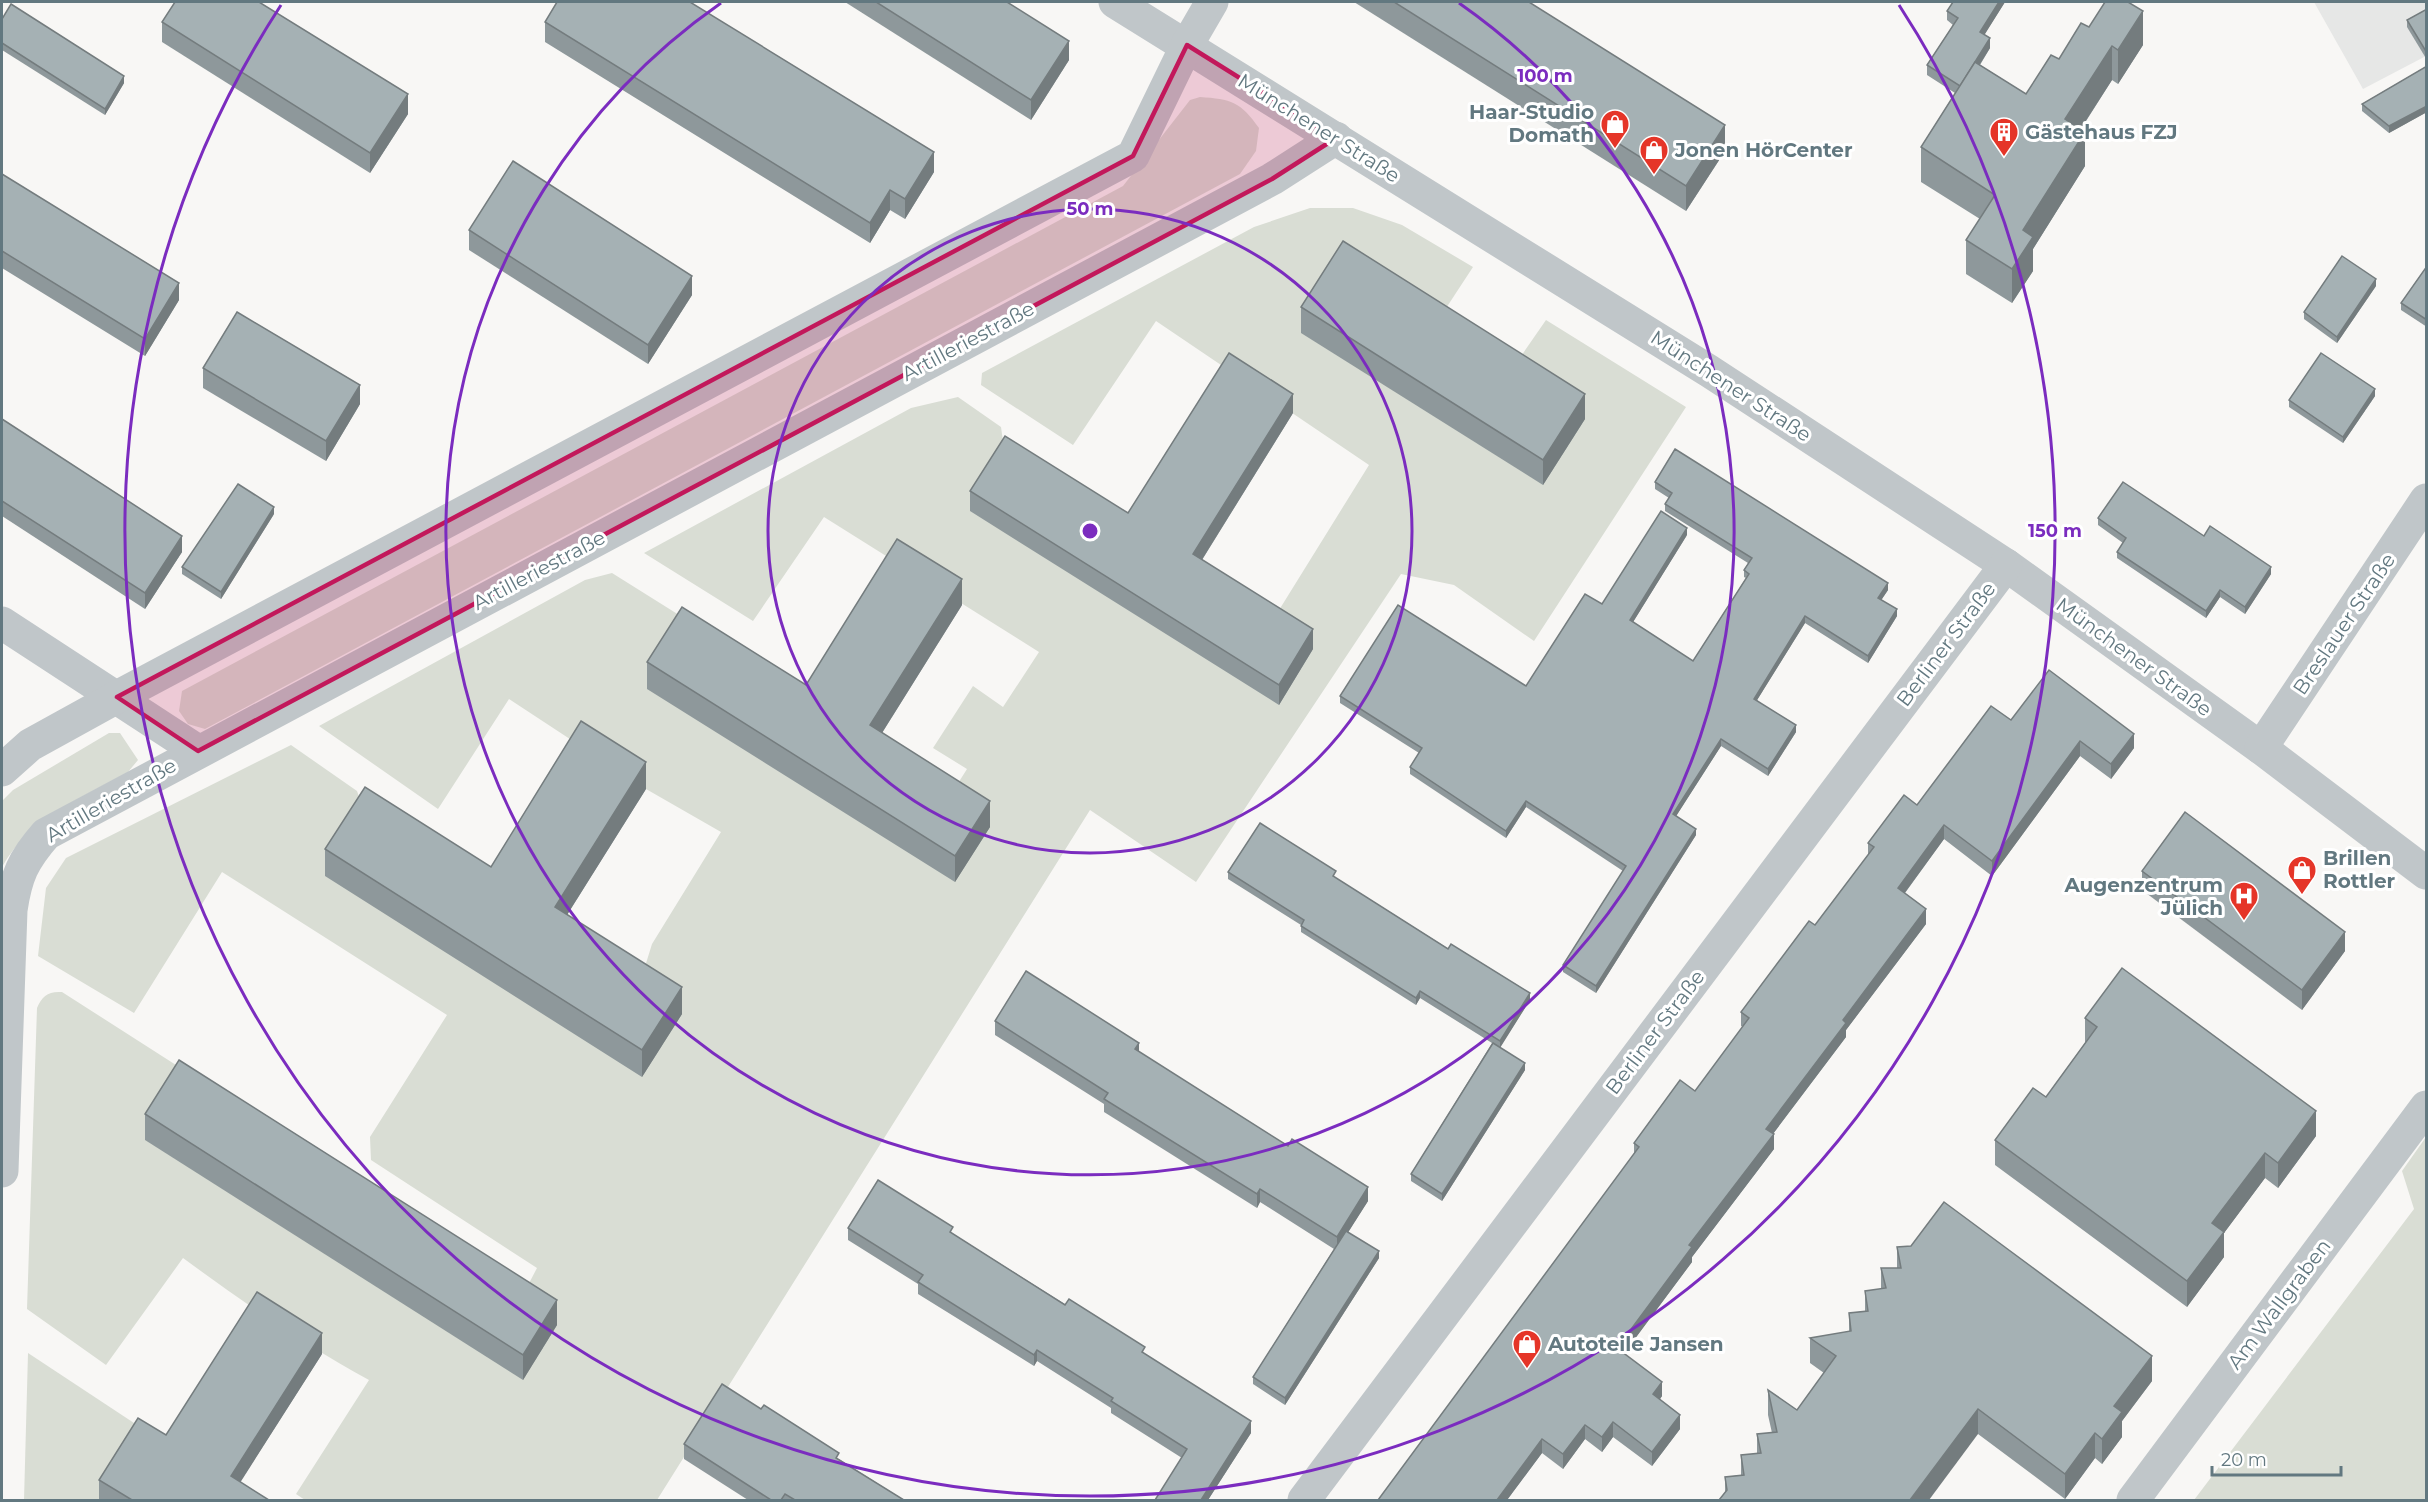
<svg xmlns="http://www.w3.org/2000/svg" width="2428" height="1502" viewBox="0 0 2428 1502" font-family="Montserrat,sans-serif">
  <rect width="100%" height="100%" fill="#f8f7f5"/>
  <path fill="#e6e7e6" d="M2314,2H2426V56L2363,89Z"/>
  <g fill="#d9ddd4">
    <path d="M1200,97C1231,99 1241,102 1259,128L1256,151L1240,174L205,729L188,724L179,711L182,691L1123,186L1190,100Z"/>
    <path d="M1310,208H1353L1402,225L1473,267L1435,325L1510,372L1546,320L1686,407L1534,641L1454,585L1401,574L1196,882L1090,810L657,1500H305L296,1494L369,1380C303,1344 243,1302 183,1258L106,1365L27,1309L37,1008C42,996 48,991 62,992L526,1289L537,1268L371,1160L370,1137L447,1015L222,872L134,1013L38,956L46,888L66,858L291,745L357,791L365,814L643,973L652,944L721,832L646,789L509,699L438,809L319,726L585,580L612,573L955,788L967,769L933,748L973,686L1003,707L1039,652L824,517L753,621L644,553L911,408L958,397L1001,427L1005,455L1271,623L1369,465L1156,321L1073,445L981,385L982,373L1254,227Z"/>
    <path d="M109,733H120L138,760L128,772C80,799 30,817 2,867V801L13,790Z"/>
    <path d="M2426,1137V1500H2194L2414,1209L2402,1171Z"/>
    <path d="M28,1353L134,1423L138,1438L99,1500H24Z"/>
  </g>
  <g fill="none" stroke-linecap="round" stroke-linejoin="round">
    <g stroke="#c0c6c9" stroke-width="33">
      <path d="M1115,2L1709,371L2006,565L2261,748L2426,873"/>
      <path d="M2,623L198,751"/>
      <path d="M2261,748L2426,500"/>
      <path d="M2,770L30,745L117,697L1133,156L1187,45L1212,2"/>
      <path d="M2,1171L11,910C16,876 23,860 46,834L1272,179L1336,138"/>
      <path d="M1304,1500L2006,565"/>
      <path d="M2133,1500L2426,1107"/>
    </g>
  </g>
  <g fill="#8e989b">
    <path d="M845,2H1007L1069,60L1031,120Z"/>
    <path d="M1354,2H1529L1725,151L1686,211Z"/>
    <path d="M1953,2H2005L1984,35L1990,48L1980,65L2026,94L2089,27L2143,45L2118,84L2112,80L2081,129L2085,166L2033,249V271L2012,303L1966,274V240L1980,219L1921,182V147L1955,93L1927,75V65L1953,25L1947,20V11Z"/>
    <path d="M2427,9V60L2407,27V20Z"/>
    <path d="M2,19L124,83L105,115L2,50Z"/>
    <path d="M162,22L408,114L370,173L162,42Z"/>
    <path d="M545,22L934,172L905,219L890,210L870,243L545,42Z"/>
    <path d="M2427,66V112L2389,133L2362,111V104Z"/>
    <path d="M2,174L179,300L145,356L2,268Z"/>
    <path d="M469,230L692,295L648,364L469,250Z"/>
    <path d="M2427,266V327L2401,310V303Z"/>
    <path d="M2376,286L2337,343L2304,319V312Z"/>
    <path d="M1301,307L1585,419L1543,485L1301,333Z"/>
    <path d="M203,368L360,404L326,461L203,388Z"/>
    <path d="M2375,396L2343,443L2289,407V400Z"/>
    <path d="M1293,413L1202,560L1313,649L1279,705L970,511V491L1128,513Z"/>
    <path d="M2,419L182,552L145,609L2,516Z"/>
    <path d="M1655,482L1888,590L1881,600L1897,616L1868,663L1805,623L1757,700L1796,732L1768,776L1721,746L1676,816L1696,835L1596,993L1563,972V965L1623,871L1526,807L1506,838L1410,774V767L1419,753L1340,703V696L1526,686L1602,604L1687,535L1633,622L1693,661L1746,578L1744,577V570L1748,563L1665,511V504L1669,498L1655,489Z"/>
    <path d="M274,514L221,599L182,574V567Z"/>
    <path d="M2098,518L2204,536L2271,574L2245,614L2220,597L2206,618L2117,558V552L2123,543L2098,525Z"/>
    <path d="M962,605L882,733L990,827L955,882L647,689V662L806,685Z"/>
    <path d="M2011,720L2134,748L2111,779L2080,756L1992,876L1944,839L1905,893L1926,924L1846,1030V1037L1773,1134L1774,1149L1692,1257V1262L1624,1353L1662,1396L1660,1399L1680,1429L1652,1466L1613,1437L1602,1452L1585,1439L1563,1469L1542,1453L1507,1500H1378L1634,1155V1143L1695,1091L1743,1027L1741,1026V1012L1815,925L1868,855V843L1917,805Z"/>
    <path d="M646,789L567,915L682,1014L642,1077L325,876V849L491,867Z"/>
    <path d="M2142,871L2345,951L2302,1010L2142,890Z"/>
    <path d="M1228,872L1336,878L1530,1000L1500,1047L1525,1070L1442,1201L1411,1181V1174L1492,1043L1420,998L1416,1005L1301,932V925L1228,879Z"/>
    <path d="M2085,1018L2316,1136L2278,1188L2265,1178L2224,1233V1257L2187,1307L1995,1165V1140L2046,1097L2085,1043Z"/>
    <path d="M995,1021L1139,1052L1368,1201L1348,1232L1379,1258L1285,1405L1253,1384V1377L1334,1249L1260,1202L1257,1208L1104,1112V1104L995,1035Z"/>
    <path d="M145,1114L557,1325L523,1380L145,1140Z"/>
    <path d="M848,1228L953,1234L1145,1354L1251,1433L1208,1500H1155L1182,1458L1111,1413V1408L1037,1361L1034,1366L918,1294V1284L848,1240Z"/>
    <path d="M1897,1247L2152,1381L2122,1421V1437L2102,1464L2095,1458L2065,1499L1978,1434L1725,1492V1477L1741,1475V1455L1757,1454V1434L1772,1433L1768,1415V1390L1797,1410L1824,1373L1810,1363V1338L1849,1332V1313L1865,1311V1291L1881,1289V1268H1897Z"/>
    <path d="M322,1354L240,1482L269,1500H99V1480L166,1435Z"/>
    <path d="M684,1444L839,1459L904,1500H748L684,1459Z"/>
  </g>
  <g fill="#747c7e">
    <path d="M1999,2H2005L1980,42V32Z"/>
    <path d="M2143,11V45L2118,84V50Z"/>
    <path d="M1990,38V48L1960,96V87Z"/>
    <path d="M1069,41V60L1031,120V100Z"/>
    <path d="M2112,46V80L2065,153V119Z"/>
    <path d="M124,76V83L105,115V109Z"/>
    <path d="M408,94V114L370,173V153Z"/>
    <path d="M2427,106V112L2389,133V126Z"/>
    <path d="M1725,125V151L1686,211V186Z"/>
    <path d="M2085,132V166L2033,249V271L2012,303V269L2023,230Z"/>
    <path d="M934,152V172L905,219V199Z"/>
    <path d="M890,190V210L870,243V223Z"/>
    <path d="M692,276V295L648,364V345Z"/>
    <path d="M2376,279V286L2337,343V337Z"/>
    <path d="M179,283V300L145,356V339Z"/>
    <path d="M360,385V404L326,461V441Z"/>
    <path d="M2375,389V396L2343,443V437Z"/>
    <path d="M1293,394V413L1193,574V554Z"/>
    <path d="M1585,394V419L1543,485V460Z"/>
    <path d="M274,507V514L221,599V592Z"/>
    <path d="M1687,528V535L1630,627V620Z"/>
    <path d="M182,536V552L145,609V593Z"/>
    <path d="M2271,567V574L2245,614V607Z"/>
    <path d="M962,579V605L870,752V725Z"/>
    <path d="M1888,583V590L1878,605V598Z"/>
    <path d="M2220,590V597L2206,618V611Z"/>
    <path d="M1897,609V616L1868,663V656Z"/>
    <path d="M1805,616V623L1754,705V699Z"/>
    <path d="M1313,629V649L1279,705V685Z"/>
    <path d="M1796,725V732L1768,776V769Z"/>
    <path d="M2134,734V748L2111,779V764Z"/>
    <path d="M1721,739V746L1673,821V814Z"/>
    <path d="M2080,741V756L1992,876V861Z"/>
    <path d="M646,762V789L555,934V907Z"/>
    <path d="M990,801V827L955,882V856Z"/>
    <path d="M1526,801V807L1506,838V831Z"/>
    <path d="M1944,825V839L1898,902V888Z"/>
    <path d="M1696,829V835L1596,993V986Z"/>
    <path d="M1926,909V924L1846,1030V1037L1766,1143V1129L1843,1020Z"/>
    <path d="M2345,932V951L2302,1010V990Z"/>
    <path d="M682,987V1014L642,1077V1050Z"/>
    <path d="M1420,991V998L1416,1005V998Z"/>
    <path d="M1530,993V1000L1500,1048V1041Z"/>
    <path d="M1139,1043V1056L1135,1049Z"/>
    <path d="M1525,1063V1070L1442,1201V1194Z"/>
    <path d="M2316,1111V1136L2278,1188V1163Z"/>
    <path d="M1774,1134V1149L1692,1257V1262L1617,1363V1348L1689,1245Z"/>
    <path d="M2265,1153V1178L2224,1233V1257L2187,1307V1281L2212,1223Z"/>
    <path d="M1368,1187V1201L1337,1250V1237Z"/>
    <path d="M1260,1189V1202L1257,1208V1194Z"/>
    <path d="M1379,1251V1258L1285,1405V1398Z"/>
    <path d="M557,1300V1325L523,1380V1355Z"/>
    <path d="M322,1333V1354L231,1497V1476Z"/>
    <path d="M1037,1350V1361L1034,1366V1355Z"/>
    <path d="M2152,1356V1381L2122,1421V1437L2102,1464V1439L2114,1406Z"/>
    <path d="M1662,1382V1396L1653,1409V1394Z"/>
    <path d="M1978,1409V1434L1929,1500H1910Z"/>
    <path d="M1680,1415V1429L1652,1466V1452Z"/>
    <path d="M1251,1421V1433L1208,1500H1201Z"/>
    <path d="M1613,1422V1437L1602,1452V1437Z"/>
    <path d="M1585,1425V1439L1563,1469V1454Z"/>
    <path d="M2095,1433V1458L2065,1499V1474Z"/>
    <path d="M1542,1439V1453L1507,1500H1497Z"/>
  </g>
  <g fill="#a5b1b4" stroke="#747c7e" stroke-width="1.5">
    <path d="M175,2H259L408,94L370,153L162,22Z"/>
    <path d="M557,2H690L934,152L905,199L890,190L870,223L545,22Z"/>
    <path d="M876,2H1007L1069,41L1031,100Z"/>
    <path d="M1394,2H1529L1725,125L1686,186Z"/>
    <path d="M1953,2H1999L1980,32L1990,38L1960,86L1927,65L1958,18L1947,11Z"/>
    <path d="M2105,2H2128L2143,11L2118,50L2112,46L2065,119L2085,132L2023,230L2033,237L2012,269L1966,240L1995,195L1921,147L1975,62L2026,94L2051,55L2059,59L2081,23L2089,27Z"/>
    <path d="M11,4L124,76L105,109L2,43V19Z"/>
    <path d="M2427,9V53L2407,20Z"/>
    <path d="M2427,66V106L2389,126L2362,104Z"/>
    <path d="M513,161L692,276L648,345L469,230Z"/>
    <path d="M2,174L179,283L145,339L2,251Z"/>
    <path d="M1343,241L1585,394L1543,460L1301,307Z"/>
    <path d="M2342,256L2376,279L2337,337L2304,312Z"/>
    <path d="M2427,266V320L2401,303Z"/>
    <path d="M237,312L360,385L326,441L203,368Z"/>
    <path d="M1229,353L1293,394L1193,554L1313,629L1279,685L970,491L1005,436L1128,513Z"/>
    <path d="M2321,353L2375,389L2343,437L2289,400Z"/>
    <path d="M2,419L182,536L145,593L2,501Z"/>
    <path d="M1675,449L1888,583L1878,598L1897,609L1868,656L1805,616L1754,699L1796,725L1768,769L1721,739L1673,814L1696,829L1596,986L1563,965L1626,866L1526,801L1506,831L1410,767L1422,748L1340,696L1398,605L1526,686L1585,594L1602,604L1661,511L1687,528L1630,620L1693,661L1749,574L1744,570L1752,558L1665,504L1672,493L1655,482Z"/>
    <path d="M2123,482L2204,536L2210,526L2271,567L2245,607L2220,590L2206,611L2117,552L2126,538L2098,518Z"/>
    <path d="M238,484L274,507L221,592L182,567Z"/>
    <path d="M897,539L962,579L870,725L990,801L955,856L647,662L682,607L806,685Z"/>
    <path d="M2049,670L2134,734L2111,764L2080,741L1992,861L1944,825L1898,888L1926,909L1843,1020L1846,1023L1766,1129L1774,1134L1689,1245L1692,1247L1617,1348L1662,1382L1653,1394L1680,1415L1652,1452L1613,1422L1602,1437L1585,1425L1563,1454L1542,1439L1497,1500H1378L1639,1147L1634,1143L1680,1080L1695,1091L1749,1018L1741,1012L1809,921L1815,925L1874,847L1868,843L1904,795L1917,805L1991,706L2011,720Z"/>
    <path d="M581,721L646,762L555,907L682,987L642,1050L325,849L365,787L491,867Z"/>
    <path d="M2185,812L2345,932L2302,990L2142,871Z"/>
    <path d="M1260,823L1336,871L1333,876L1448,949L1451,944L1530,993L1500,1041L1420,991L1416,998L1301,926L1304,920L1228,872Z"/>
    <path d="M2122,968L2316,1111L2278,1163L2265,1153L2212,1223L2224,1232L2187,1281L1995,1140L2033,1088L2046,1097L2097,1027L2085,1018Z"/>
    <path d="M1026,971L1139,1043L1135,1049L1288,1146L1292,1139L1368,1187L1337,1237L1260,1189L1257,1194L1104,1099L1108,1093L995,1021Z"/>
    <path d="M1493,1043L1525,1063L1442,1194L1411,1174Z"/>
    <path d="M179,1060L557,1300L523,1355L145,1114Z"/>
    <path d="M878,1180L953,1227L950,1232L1065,1305L1069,1299L1145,1347L1142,1352L1251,1421L1201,1500H1155L1187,1449L1111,1401L1113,1398L1037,1350L1034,1355L918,1282L923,1275L848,1228Z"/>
    <path d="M1944,1202L2152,1356L2114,1406L2122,1412L2102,1439L2095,1433L2065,1474L1978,1409L1910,1500H1719L1727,1490L1725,1477L1744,1475L1741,1455L1761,1453L1757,1434L1777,1432L1768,1390L1797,1410L1836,1356L1810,1338L1851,1331L1849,1313L1868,1311L1865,1291L1886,1288L1881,1268H1901L1897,1247L1911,1246Z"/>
    <path d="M1346,1231L1379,1251L1285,1398L1253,1377Z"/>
    <path d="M257,1292L322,1333L231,1476L269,1500H132L99,1480L138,1418L166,1435Z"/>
    <path d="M722,1384L761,1409L764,1405L839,1453L836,1458L904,1500H795L785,1494L781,1500H771L684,1444Z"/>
  </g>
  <path fill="#c2185b" fill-opacity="0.2" stroke="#c2185b" stroke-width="4.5" stroke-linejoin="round" d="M1187,45L1336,138L1272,179L198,751L117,697L1133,156Z"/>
  <g fill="none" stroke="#7b2cbf" stroke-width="3">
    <circle cx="1090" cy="531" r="322"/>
    <path d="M1459 3A644 644 0 1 1 721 3"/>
    <path d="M1899 5A965 965 0 1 1 281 5"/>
  </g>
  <defs>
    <g id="shop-pin" transform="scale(1.5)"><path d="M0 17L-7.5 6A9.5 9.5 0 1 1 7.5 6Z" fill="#e53528" stroke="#fff"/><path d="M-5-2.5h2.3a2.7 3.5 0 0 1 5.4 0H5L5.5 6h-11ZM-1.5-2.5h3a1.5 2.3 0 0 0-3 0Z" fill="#fff"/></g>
    <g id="building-pin" transform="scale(1.5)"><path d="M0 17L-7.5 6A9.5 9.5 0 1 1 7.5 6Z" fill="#e53528" stroke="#fff"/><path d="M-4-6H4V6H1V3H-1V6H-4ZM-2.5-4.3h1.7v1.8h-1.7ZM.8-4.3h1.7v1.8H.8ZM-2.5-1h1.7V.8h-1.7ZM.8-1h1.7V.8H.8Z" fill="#fff"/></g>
    <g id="hospital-pin" transform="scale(1.5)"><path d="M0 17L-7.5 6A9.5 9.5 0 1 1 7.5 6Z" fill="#e53528" stroke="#fff"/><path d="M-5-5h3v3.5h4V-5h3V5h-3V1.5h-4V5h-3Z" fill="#fff"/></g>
  </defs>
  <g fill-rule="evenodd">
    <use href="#shop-pin" x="1615" y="124"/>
    <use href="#building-pin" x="2004" y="132"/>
    <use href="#shop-pin" x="1654" y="150"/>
    <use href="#shop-pin" x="2302" y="870"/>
    <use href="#hospital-pin" x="2244" y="896"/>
    <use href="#shop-pin" x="1527" y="1344"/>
  </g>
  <g text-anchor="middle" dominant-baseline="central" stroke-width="6" stroke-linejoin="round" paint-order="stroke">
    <g font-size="20" font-weight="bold" fill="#627880" stroke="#fff" text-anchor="start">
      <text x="1594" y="112" text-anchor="end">Haar-Studio<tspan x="1594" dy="23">Domath</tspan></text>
      <text x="2025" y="132">Gästehaus FZJ</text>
      <text x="1675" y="150">Jonen HörCenter</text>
      <text x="2323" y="858">Brillen<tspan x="2323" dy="23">Rottler</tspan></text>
      <text x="2223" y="885" text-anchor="end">Augenzentrum<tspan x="2223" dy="23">Jülich</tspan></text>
      <text x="1548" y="1344">Autoteile Jansen</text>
    </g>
    <g font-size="20" fill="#627880" stroke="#fff">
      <text transform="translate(1319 128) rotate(32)">Münchener Straße</text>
      <text transform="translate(968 341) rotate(-28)">Artilleriestraße</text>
      <text transform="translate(1731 386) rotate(33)">Münchener Straße</text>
      <text transform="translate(539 570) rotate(-28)">Artilleriestraße</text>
      <text transform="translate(2344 624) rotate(-56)">Breslauer Straße</text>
      <text transform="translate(1946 644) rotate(-53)">Berliner Straße</text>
      <text transform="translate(2134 657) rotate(36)">Münchener Straße</text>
      <text transform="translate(111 800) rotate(-30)">Artilleriestraße</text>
      <text transform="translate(1655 1032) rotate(-53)">Berliner Straße</text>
      <text transform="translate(2279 1304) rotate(-53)">Am Wallgraben</text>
    </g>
  </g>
  <circle cx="1090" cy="531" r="9" fill="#7b2cbf" stroke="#fff" stroke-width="3"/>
  <g font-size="18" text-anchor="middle" font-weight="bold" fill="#7b2cbf" stroke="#fff" stroke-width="6" stroke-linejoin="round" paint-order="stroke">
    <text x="1545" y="82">100 m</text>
    <text x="1090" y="215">50 m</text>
    <text x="2055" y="537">150 m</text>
  </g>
  <rect width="2428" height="1502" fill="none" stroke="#627880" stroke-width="6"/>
  <path d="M2212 1466v9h129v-9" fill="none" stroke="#627880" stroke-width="3"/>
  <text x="2221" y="1466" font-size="18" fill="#627880" stroke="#ffffff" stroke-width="4.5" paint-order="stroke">20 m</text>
</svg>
